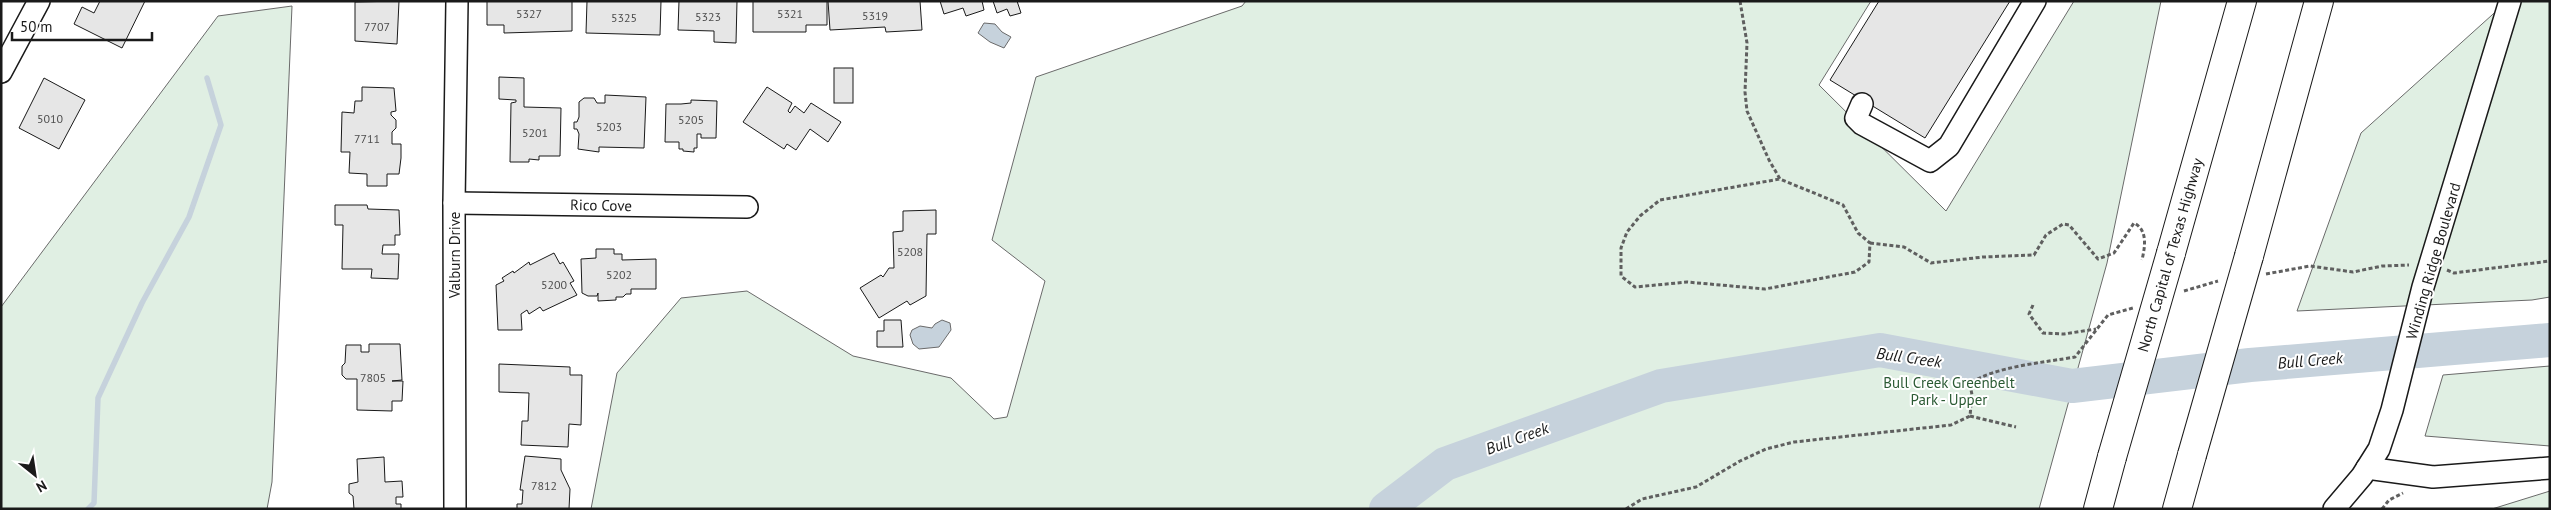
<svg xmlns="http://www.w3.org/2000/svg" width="2551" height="510" viewBox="0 0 2551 510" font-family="'PT Sans',sans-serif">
  <rect width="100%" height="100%" fill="#fff"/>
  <g fill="#e0efe3" stroke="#6a6a6a">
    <path d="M1246,1H1871L1819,85L1946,211L2074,1H2161L2107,263L2039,509H591L617,373L681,298L747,291L853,356L951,378L994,419L1007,417L1045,281L992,240L1036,77L1242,6Z"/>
    <path d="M2502,1H2550V297L2532,300L2297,311L2361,133L2502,6Z"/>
    <path d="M292,6L272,482L267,509H1V307L218,16Z"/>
    <path d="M2550,366V446L2425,436L2443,375Z"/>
    <path d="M2550,491V509H2492Z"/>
  </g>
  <g fill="#c6d2dc" stroke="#6a6a6a">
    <path d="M984,23L995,24L1002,32L1011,37L1004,48L990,42L978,33Z"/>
    <path d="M942,320L950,323L951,330L939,347L919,349L913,344L910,335L912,330L920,326L932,328L935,324Z"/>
  </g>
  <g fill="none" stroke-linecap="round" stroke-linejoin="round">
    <path stroke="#c6d2dc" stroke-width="5.5" d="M88,509L94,503L98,398L142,303L189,217L221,125L207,78"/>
    <path stroke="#c6d2dc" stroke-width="34" d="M1386,509L1445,464L1661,386L1880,350L2072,386L2250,365L2550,340"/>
  </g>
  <g fill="#e6e6e6" stroke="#1a1a1a">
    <path d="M100,1H145L122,48L74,24L82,7L94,13Z"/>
    <path d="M399,1L397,44L355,41V2Z"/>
    <path d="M487,1H572V31L504,33V25H487Z"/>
    <path d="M587,1H661L660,35L586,33Z"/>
    <path d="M679,1H737L736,43L714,42V31L678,30Z"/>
    <path d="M753,1H827V25H806V32H753Z"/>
    <path d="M828,1H920L922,30L886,32L885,27L830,30Z"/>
    <path d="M940,1H982L984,10L966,16L963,8L944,14Z"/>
    <path d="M993,1H1017L1021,13L1010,16L1007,9L997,13Z"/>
    <path d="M1879,1H2010L1925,138L1830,80Z"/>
    <rect x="834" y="68" width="19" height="35"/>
    <path d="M499,77L524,78V107L561,108L560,156H539V160L529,159V162H510L511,103L516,102V100L499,99Z"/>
    <path d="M44,78L85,100L59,149L19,128Z"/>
    <path d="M362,87L394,88L396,111L391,112V115L396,120V128L392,132V144H401V158L399,174H387V186H367V174L349,173L350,152H341L342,112L354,113L355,101H362Z"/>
    <path d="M767,87L792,103L788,111L790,113L795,106L804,113L811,103L841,122L828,142L810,129L796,150L787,144L784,149L743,122Z"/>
    <path d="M605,95L646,97L644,148L599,147V152L578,149L579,134L577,129H574V122H577L579,117V102L584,98H594L597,103H605Z"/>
    <path d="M691,100L717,101L716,138H701V134H697V148H694V152L683,151V149H679V142H665L666,104H681L691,103Z"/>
    <path d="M335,205H367L368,209L399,210L400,235H395V245H383L382,254H399L398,279L371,278L372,269H342L343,225H335Z"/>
    <path d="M936,210V234H927L926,296L910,305L907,301L879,318L860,288L881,275L883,277L889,268H894L893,232L903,231V211Z"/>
    <path d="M596,249H614V254H622V260L656,259V289H631V294H626L623,297H616V300L598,301V293L597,296H588L582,293L581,259L596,258Z"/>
    <path d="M554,253L560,264L563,262L574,281L570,283L577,295L543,311L540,307L529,314L527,310L521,314L522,330H498L496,285L504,281L502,278L513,271L514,273L529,262L530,265Z"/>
    <path d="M884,320H901L903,347H877V331H884Z"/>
    <path d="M369,344H400L402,380L392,381H403L402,401H392V411L357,410V379H346L342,375V366L345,363L346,345H361V352H369Z"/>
    <path d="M499,364L570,367V375H582L581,425L569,424L568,447L521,445L522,421H528L529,393L499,392Z"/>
    <path d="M525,456L561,459V470L570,489L569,509H517V504H522L523,490H520Z"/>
    <path d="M384,457L385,482L402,481L403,497H396V504H401V509H354L353,496L349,493V484L358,482L357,459Z"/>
  </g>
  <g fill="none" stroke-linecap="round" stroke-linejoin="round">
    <g stroke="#1a1a1a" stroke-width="24">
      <g id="minor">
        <path d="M1,72L39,1"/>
        <path d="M1862,104L1856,118L1862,124L1930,161L1949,146L2035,1"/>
        <path d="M454,203L747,207"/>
        <path d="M2367,468L2433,477L2550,468"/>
        <path d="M455,509L454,203L457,1"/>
        <path d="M2334,509L2362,476L2379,449L2392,410L2423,287L2510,1"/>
      </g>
    </g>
    <g stroke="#1a1a1a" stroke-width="30">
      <g id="highway">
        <path d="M2171,253L2242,1"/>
        <path d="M2249,256L2319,1"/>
        <path d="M2098,509L2112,457"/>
        <path d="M2177,509L2192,455"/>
      </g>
    </g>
    <g stroke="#5f5f5f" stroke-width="3" stroke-dasharray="4 2.5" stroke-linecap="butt">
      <path d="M1740,1L1747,43L1745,92L1747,111L1769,160L1780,179L1843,205L1858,233L1870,243L1869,262L1855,272L1765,289L1687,282L1635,287L1621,276V248L1627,232L1640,216L1660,200L1780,179"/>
      <path d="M1870,243L1904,247L1931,263L1983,257L2034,255L2046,235L2063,224L2069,225L2098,259L2114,253L2134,223C2148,230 2145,247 2142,260"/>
      <path d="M2447,270L2454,273L2550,261"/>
      <path d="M2266,274L2310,266L2353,272L2382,266L2409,265"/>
      <path d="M2184,291L2218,281"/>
      <path d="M2033,305L2029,314L2043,333L2064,334L2096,329"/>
      <path d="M1970,416L2016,427"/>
      <path d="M1626,509L1642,499L1696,487L1740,461L1766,449L1794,442L1951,425L1970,416L1972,395L1970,384C1991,367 2047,362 2075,357L2108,315L2133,308"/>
      <path d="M2382,509L2389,500L2403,493"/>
    </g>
    <use href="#minor" stroke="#fff" stroke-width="21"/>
    <use href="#highway" stroke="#fff" stroke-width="28"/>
    <g stroke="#1a1a1a" stroke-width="30" stroke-linecap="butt">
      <g id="highway-bridge">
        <path d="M2192,455L2249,256"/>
        <path d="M2112,457L2171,253"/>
      </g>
    </g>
    <use href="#highway-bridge" stroke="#fff" stroke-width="28"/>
  </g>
  <g text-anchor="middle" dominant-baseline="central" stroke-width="4" stroke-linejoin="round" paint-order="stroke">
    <g font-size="12" fill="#4d4d4d">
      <text x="529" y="13">5327</text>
      <text x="790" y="13">5321</text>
      <text x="875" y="15">5319</text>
      <text x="708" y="16">5323</text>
      <text x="624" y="17">5325</text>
      <text x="377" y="26">7707</text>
      <text x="50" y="118">5010</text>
      <text x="691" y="119">5205</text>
      <text x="609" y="126">5203</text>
      <text x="535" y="132">5201</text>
      <text x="367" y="138">7711</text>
      <text x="910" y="251">5208</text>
      <text x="619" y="274">5202</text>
      <text x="554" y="284">5200</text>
      <text x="373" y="377">7805</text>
      <text x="544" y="485">7812</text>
    </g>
    <g font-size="15" fill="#1a1a1a" stroke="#fff">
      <text transform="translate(601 205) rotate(1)">Rico Cove</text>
      <text transform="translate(454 255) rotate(-90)">Valburn Drive</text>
      <text transform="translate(2170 255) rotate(-74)">North Capital of Texas Highway</text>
      <text transform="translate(2433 261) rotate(-74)">Winding Ridge Boulevard</text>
    </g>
    <g font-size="15" fill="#2b5a34" stroke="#fff">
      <text x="1949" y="382">Bull Creek Greenbelt<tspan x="1949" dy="17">Park - Upper</tspan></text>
    </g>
    <g font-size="16" font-style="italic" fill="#1a1a1a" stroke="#fff">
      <text transform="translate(1909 357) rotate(8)">Bull Creek</text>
      <text transform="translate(2310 360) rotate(-5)">Bull Creek</text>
      <text transform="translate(1517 438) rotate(-20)">Bull Creek</text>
    </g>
  </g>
  <rect width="2551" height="510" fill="none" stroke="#1a1a1a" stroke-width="5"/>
  <g transform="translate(35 475) rotate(150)" stroke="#ffffff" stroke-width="4" paint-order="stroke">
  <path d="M0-4L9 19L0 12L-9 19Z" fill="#1a1a1a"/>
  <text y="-8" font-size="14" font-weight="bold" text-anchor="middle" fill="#1a1a1a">N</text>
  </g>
  <path d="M12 32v8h140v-8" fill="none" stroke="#1a1a1a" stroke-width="2.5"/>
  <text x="20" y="32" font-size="15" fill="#1a1a1a" stroke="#ffffff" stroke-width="4" paint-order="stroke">50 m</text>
</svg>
